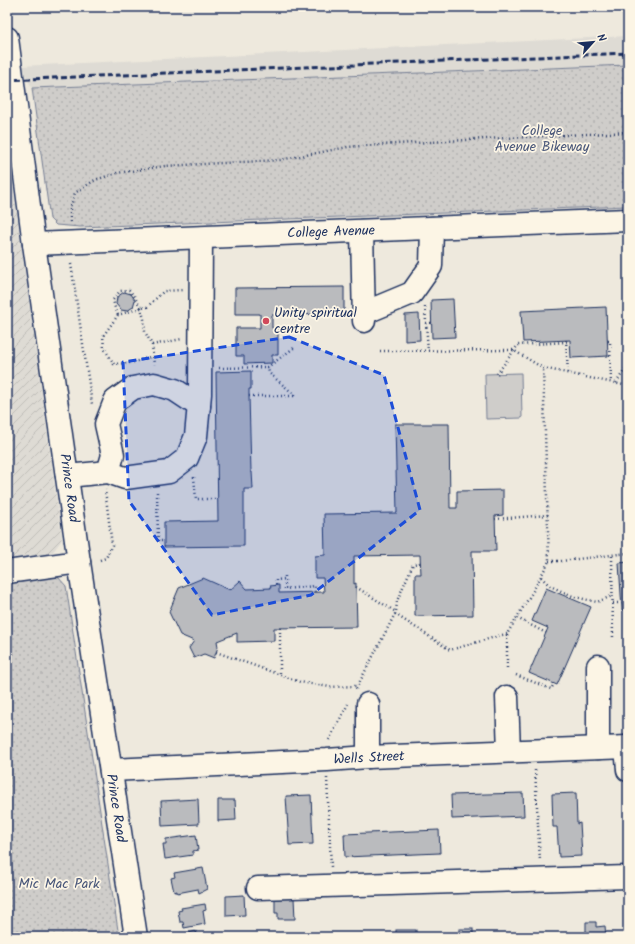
<svg xmlns="http://www.w3.org/2000/svg" width="635" height="944" viewBox="0 0 635 944" font-family="Kalam,sans-serif">
  <defs>
    <pattern id="industrial-furrows" width="10" height="10" patternUnits="userSpaceOnUse"><rect width="10" height="10" fill="#dedbd4"/><path d="M-1 1l2-2M0 10L10 0M9 11l2-2" fill="none" stroke="#bebcb8"/></pattern>
    <pattern id="grass-dots" width="8" height="8" patternUnits="userSpaceOnUse"><rect width="8" height="8" fill="#cfcdca"/><path d="M2 2h.1M6 6h.1" fill="none" stroke="#b1b0b0" stroke-width="1.8" stroke-linecap="round"/></pattern>
  </defs>
  <rect width="100%" height="100%" fill="#eee9dd"/>
  <filter id="ink" filterUnits="userSpaceOnUse"><feTurbulence type="fractalNoise" baseFrequency=".025" numOctaves="2"/><feDisplacementMap in="SourceGraphic" scale="8" xChannelSelector="R" yChannelSelector="G"/><feConvolveMatrix kernelMatrix="1 2 1 2 8 2 1 2 1" color-interpolation-filters="sRGB"/></filter>
  <g filter="url(#ink)">
    <path fill="#dedbd4" d="M628,36V65L32,88L21,66Z"/>
    <path fill="url(#industrial-furrows)" d="M7,144L62,540L52,553L7,559Z"/>
    <g fill="url(#grass-dots)" stroke="#757e94">
      <path d="M628,65V206L80,227L56,225L50,219L32,88Z"/>
      <path d="M44,574L58,577L66,586L119,937H7V579Z"/>
    </g>
    <path fill="#cfcdca" stroke="#757e94" d="M521,373L522,418L486,419L485,374Z"/>
    <g fill="#babbbe" stroke="#1b2f5e">
      <path d="M344,287V314L272,315V328H278V355H272V363L244,364V356H236V328H260V314H235V288Z"/>
      <path d="M124,292L131,294L135,300L133,307L127,311L121,310L116,304L117,297Z"/>
      <path d="M453,299L455,337L432,338L431,300Z"/>
      <path d="M606,307L608,356L571,358L570,340L523,342L521,311Z"/>
      <path d="M419,314L420,340L405,341V315Z"/>
      <path d="M251,371V389H249V396L251,472H252L253,489H244V546L164,547V522L218,521L216,372Z"/>
      <path d="M395,424H449L450,508H457V491L503,490V515L495,516L496,551H472L473,615L415,616V574H421L420,555L354,556V584L356,583V587L357,627L274,628V641L237,642V633L217,641L218,647L214,658L204,654L194,658L189,648L194,641L180,635L169,612L179,588L203,578L230,590L240,581L247,589L271,588L270,586L279,585V593L324,592L323,578H315V556L325,555L324,514L397,513Z"/>
      <path d="M628,562V610H622L619,563Z"/>
      <path d="M546,588L591,607L557,685L529,673L548,628L532,621Z"/>
      <path d="M523,793L524,816L452,819L451,795Z"/>
      <path d="M576,793L577,824L580,823L582,856L559,857L557,827H553L552,794Z"/>
      <path d="M311,795L313,844L289,845L286,796Z"/>
      <path d="M198,799L199,824L162,826L161,801Z"/>
      <path d="M218,800H235L236,820L218,821Z"/>
      <path d="M439,830L440,853L345,857L344,834Z"/>
      <path d="M196,835L198,850L193,851V855L165,859L163,844H166V839Z"/>
      <path d="M203,868L207,889L199,893L198,889L177,893V891L174,892L171,878L175,877L174,873Z"/>
      <path d="M244,895L245,915L226,916V896Z"/>
      <path d="M294,898L295,919H278V913H275V899Z"/>
      <path d="M205,904L206,910L203,911L205,924L184,928L183,922H180L178,911L182,910L181,908Z"/>
      <path d="M586,922H596V927L605,926L606,937H586Z"/>
      <rect x="459" y="929" width="14" height="8"/>
      <rect x="396" y="930" width="20" height="7"/>
      <path d="M196,931L197,937H185V934Z"/>
    </g>
    <g fill="none" stroke-linecap="round" stroke-linejoin="round">
      <g stroke="#1b2f5e" stroke-width="25">
        <g id="minor">
          <path d="M7,38L34,244L79,562L136,937"/>
          <path d="M362,231L364,321"/>
          <path d="M34,244L628,220"/>
          <path d="M364,313L412,293L431,266L432,228"/>
          <path d="M108,472L113,455L106,424L115,401L133,388L154,384L175,390L199,406"/>
          <path d="M67,476L108,472L125,478L169,472L187,458L196,436L200,394L201,238"/>
          <path d="M7,572L79,562"/>
          <path d="M598,666V748"/>
          <path d="M507,697L509,751"/>
          <path d="M626,747L628,770"/>
          <path d="M368,757V704"/>
          <path d="M111,770L327,760L368,757L628,747"/>
          <path d="M258,888L628,877"/>
        </g>
      </g>
      <g stroke="#1b2f5e" stroke-width="2.5" stroke-dasharray="1 3" stroke-linecap="butt">
        <path d="M70,222V208L75,193L95,180L117,173L165,166L280,160L348,147L446,141L628,132"/>
        <path d="M71,264L92,404"/>
        <path d="M425,307L428,351"/>
        <path d="M118,315L115,308L113,300L120,291L129,290L134,296L141,308L147,307L164,291L183,290"/>
        <path d="M426,323H432"/>
        <path d="M566,340L568,373"/>
        <path d="M608,341H610L611,382"/>
        <path d="M152,345L182,339"/>
        <path d="M380,351L513,350L543,368L628,386"/>
        <path d="M153,356L131,363L114,364L104,348L103,336L118,315L141,308L144,319L145,332L152,345L154,365"/>
        <path d="M255,363V367"/>
        <path d="M219,368L268,367L295,347"/>
        <path d="M497,374L518,345L567,342"/>
        <path d="M616,383L628,365"/>
        <path d="M249,396H296L269,373L268,367"/>
        <path d="M194,477L196,499H218"/>
        <path d="M157,492L158,541H164"/>
        <path d="M495,519L548,515"/>
        <path d="M612,556L613,639"/>
        <path d="M100,560L106,558L112,545L105,490"/>
        <path d="M549,561H561L628,553"/>
        <path d="M285,576V589L315,586V592"/>
        <path d="M541,577L550,586L575,597L597,602L612,596"/>
        <path d="M276,585V580L285,579"/>
        <path d="M356,587L396,612"/>
        <path d="M613,603H622"/>
        <path d="M395,614L450,650L502,635L507,634"/>
        <path d="M517,618L546,633"/>
        <path d="M280,628V675"/>
        <path d="M216,652L300,682L330,687L357,686"/>
        <path d="M507,668V634L533,591L549,561L543,368"/>
        <path d="M516,675L551,689L554,684"/>
        <path d="M356,689L396,612L397,601L413,564L420,563"/>
        <path d="M329,740L348,704"/>
        <path d="M535,770L540,861"/>
        <path d="M327,778L331,867"/>
      </g>
      <use href="#minor" stroke="#fcf5e5" stroke-width="22"/>
      <path stroke="#1b2f5e" stroke-width="3" stroke-dasharray="6 3" stroke-linecap="butt" d="M7,80L628,53"/>
    </g>
  </g>
  <path fill="#1d4ed8" fill-opacity="0.2" stroke="#1d4ed8" stroke-width="3" stroke-dasharray="8 5" stroke-linejoin="round" d="M289,337L384,375L420,510L311,595L212,615L129,501L123,362Z"/>
  <circle fill="#d1495b" stroke="#fcf5e5" stroke-width="1.5" cx="266" cy="321" r="4"/>
  <g text-anchor="middle" dominant-baseline="central" stroke-width="3.5" stroke-linejoin="round" paint-order="stroke">
    <g font-size="14" fill="#485679" stroke="#fcf5e5">
      <text x="542" y="131">College<tspan x="542" dy="16">Avenue Bikeway</tspan></text>
      <text x="59" y="884">Mic Mac Park</text>
    </g>
    <g font-size="14" fill="#1b2f5e" stroke="#fcf5e5">
      <text transform="translate(331 232) rotate(-2)">College Avenue</text>
      <text transform="translate(69 488) rotate(82)">Prince Road</text>
      <text transform="translate(369 758) rotate(-3)">Wells Street</text>
      <text transform="translate(116 808) rotate(81)">Prince Road</text>
    </g>
    <g font-size="14" fill="#1b2f5e" stroke="#fcf5e5" text-anchor="start">
      <text x="274" y="313">Unity spiritual<tspan x="274" dy="16">centre</tspan></text>
    </g>
  </g>
  <rect width="635" height="944" fill="none" stroke="#fcf5e5" stroke-width="24"/>
  <rect x="12" y="12" width="611" height="920" fill="none" stroke="#1b2f5e" stroke-width="1.5" filter="url(#ink)"/>
  <g transform="translate(593 42) rotate(63)" stroke="#fcf5e5" stroke-width="3" paint-order="stroke">
  <path d="M0-3L7 15L0 10L-7 15Z" fill="#1b2f5e"/>
  <text y="-6" font-size="11" font-weight="bold" text-anchor="middle" fill="#1b2f5e">N</text>
  </g>
</svg>
